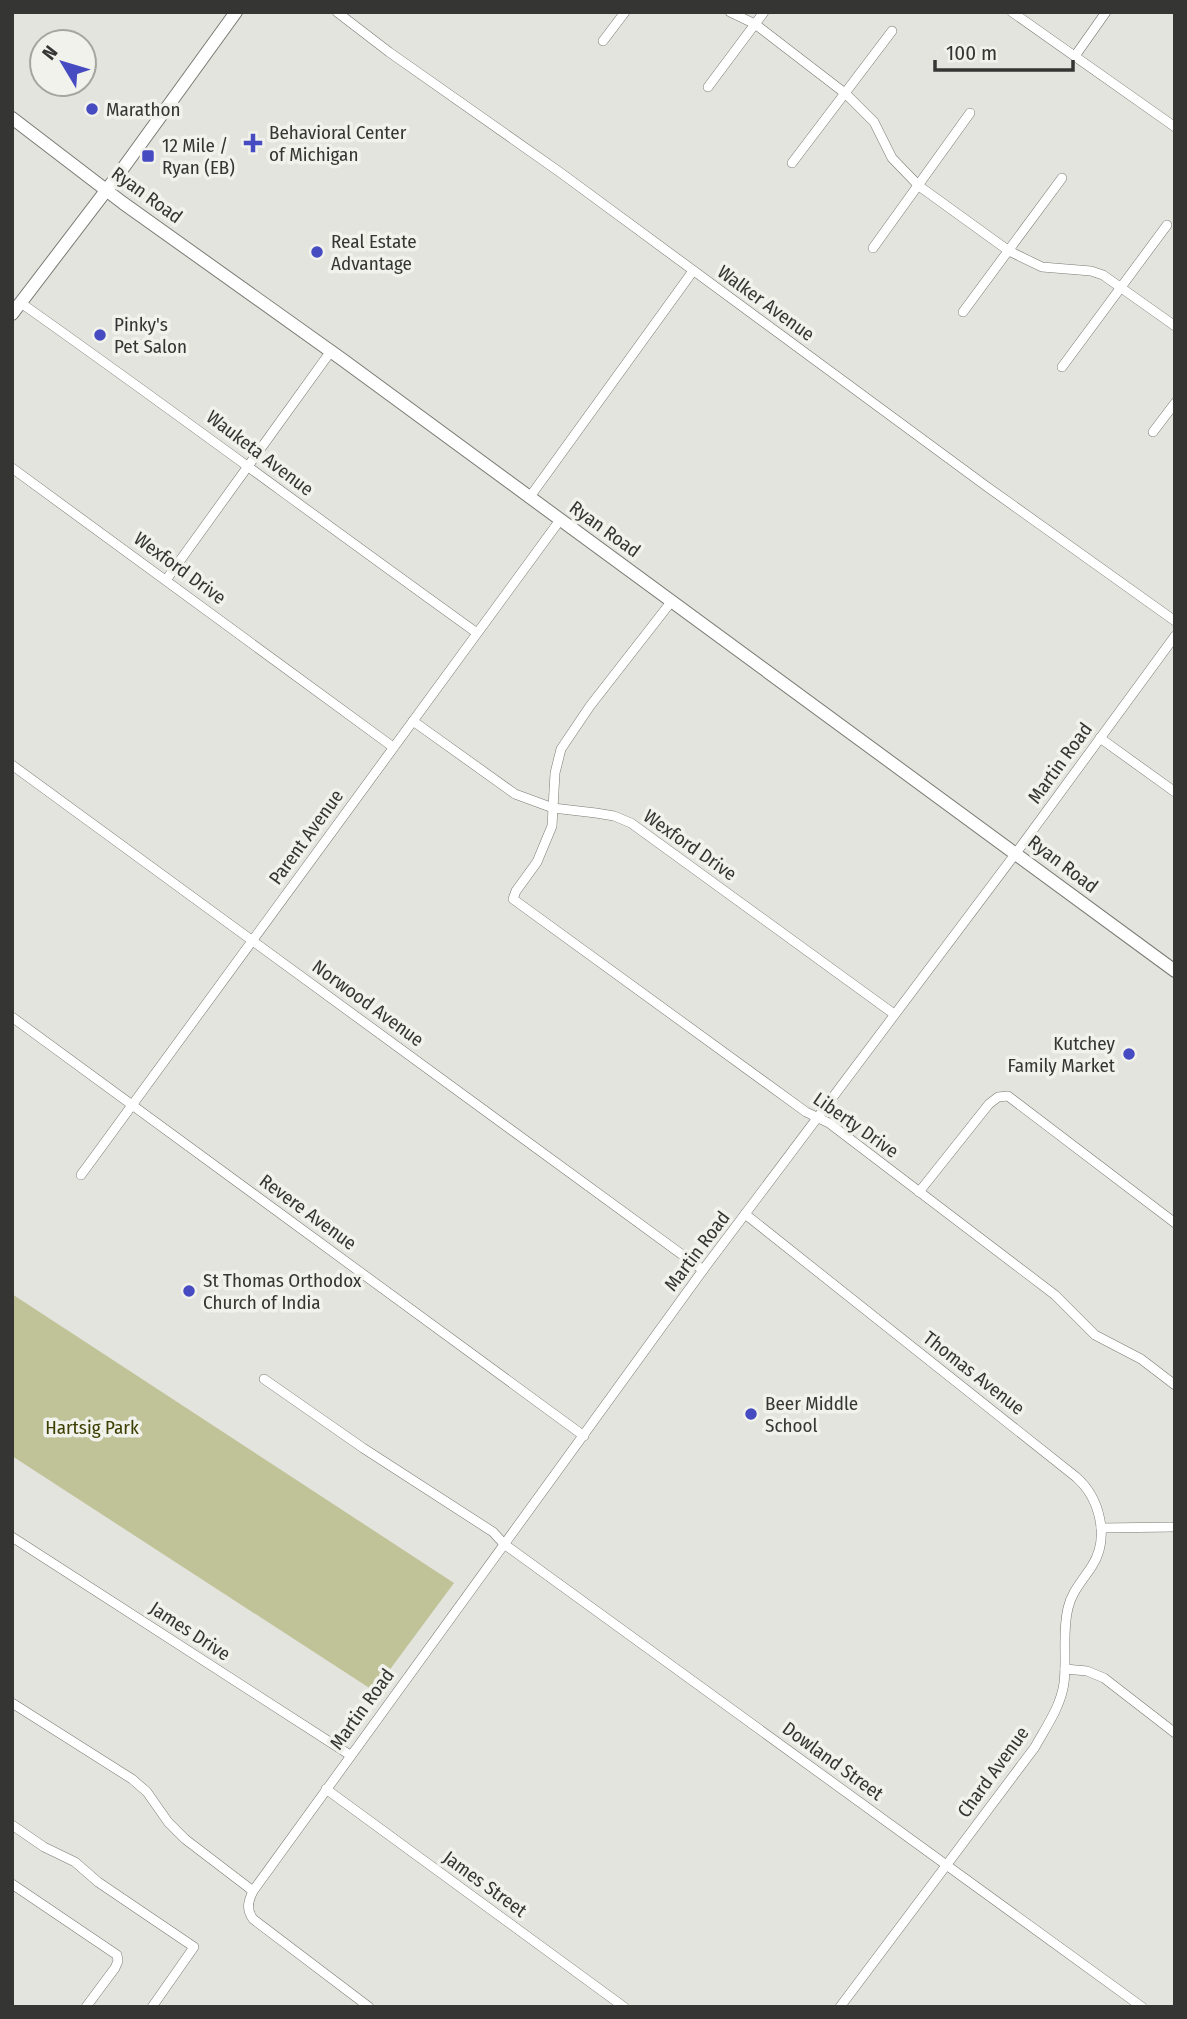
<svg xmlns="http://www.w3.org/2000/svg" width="1187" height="2019" viewBox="0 0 1187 2019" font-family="'Fira Sans Condensed',sans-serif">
  <rect width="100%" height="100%" fill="#e4e4de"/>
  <path fill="#c0c398" d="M12,1294L454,1583L374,1691L12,1456Z"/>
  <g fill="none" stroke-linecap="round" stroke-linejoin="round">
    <g stroke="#7a7a74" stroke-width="10">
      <g id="minor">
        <path d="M337,12L389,52L561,173L986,486L1175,621"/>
        <path d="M730,12L755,24L846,94L874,122L892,158L919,186L1009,251L1042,267L1091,271L1103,275L1175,326"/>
        <path d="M1012,12L1175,127"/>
        <path d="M603,41L625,12"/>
        <path d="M1075,56L1106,12"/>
        <path d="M708,87L764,12"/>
        <path d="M792,163L892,31"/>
        <path d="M873,248L970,113"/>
        <path d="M21,303C174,411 325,524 477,633"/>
        <path d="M963,312L1062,178"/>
        <path d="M1062,367L1167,225"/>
        <path d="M1153,432L1175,403"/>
        <path d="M12,468L393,747"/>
        <path d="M529,498L693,271"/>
        <path d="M166,580L331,351"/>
        <path d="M671,602L590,706L561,749L555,773L552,826L537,862L516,891L513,899L806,1112L829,1123L1055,1295L1095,1335L1141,1359L1175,1385"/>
        <path d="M413,721L515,794L553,808L596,813L614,816L631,823L894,1014"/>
        <path d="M1100,738L1175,792"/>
        <path d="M12,765L703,1270"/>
        <path d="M12,1017L584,1436"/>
        <path d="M81,1175L560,520"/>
        <path d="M919,1192L989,1104L998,1097L1008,1096L1175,1223"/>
        <path d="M745,1214L1076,1477C1100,1498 1110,1538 1092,1566C1083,1580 1072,1591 1068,1608C1062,1632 1067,1658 1064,1683C1061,1706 1046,1727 1035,1747L840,2007"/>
        <path d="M264,1379L363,1448L493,1532L504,1544L1142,2007"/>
        <path d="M1101,1528L1175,1527"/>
        <path d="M12,1537L350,1755"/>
        <path d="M1065,1669L1087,1671L1104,1678L1175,1733"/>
        <path d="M12,1703L132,1779L147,1792L168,1822L185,1839L253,1891"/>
        <path d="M326,1789L624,2007"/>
        <path d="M12,1825L44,1847L75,1862L98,1882L194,1947L152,2007"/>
        <path d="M12,1884L117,1955L118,1961L115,1968L86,2007"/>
        <path d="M369,2007L253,1919C246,1909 248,1902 253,1891L703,1270L1016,853L1175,636"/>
      </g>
    </g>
    <g stroke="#7a7a74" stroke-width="14">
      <g id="secondary">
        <path d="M12,118L123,203L343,360L1175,971"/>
        <path d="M12,314L121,171L236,12"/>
      </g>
    </g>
    <use href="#minor" stroke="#fff" stroke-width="9"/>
    <use href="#secondary" stroke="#fff" stroke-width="12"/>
  </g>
  <g fill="#474bc1" stroke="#f1f2eb" stroke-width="2.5">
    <circle cx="92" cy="109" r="7"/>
    <path d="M249.5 132.5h7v7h7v7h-7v7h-7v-7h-7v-7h7z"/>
    <rect x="141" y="149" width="14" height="14" rx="3.5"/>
    <circle cx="317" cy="252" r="7"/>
    <circle cx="100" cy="335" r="7"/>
    <circle cx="1129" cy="1054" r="7"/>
    <circle cx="189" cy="1291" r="7"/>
    <circle cx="751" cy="1414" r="7"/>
  </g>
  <g text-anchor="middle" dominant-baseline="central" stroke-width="7" stroke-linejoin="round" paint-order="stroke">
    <g font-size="19" fill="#353533" stroke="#f1f2eb" text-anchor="start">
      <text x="106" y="109">Marathon</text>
      <text x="269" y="132">Behavioral Center<tspan x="269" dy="22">of Michigan</tspan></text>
      <text x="162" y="145">12 Mile /<tspan x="162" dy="22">Ryan (EB)</tspan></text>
      <text x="331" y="241">Real Estate<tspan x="331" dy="22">Advantage</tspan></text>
      <text x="114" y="324">Pinky's<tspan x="114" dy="22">Pet Salon</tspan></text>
      <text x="1115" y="1043" text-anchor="end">Kutchey<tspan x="1115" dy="22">Family Market</tspan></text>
      <text x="203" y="1280">St Thomas Orthodox<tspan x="203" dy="22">Church of India</tspan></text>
      <text x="765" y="1403">Beer Middle<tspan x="765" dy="22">School</tspan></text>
    </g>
    <g font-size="19" fill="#353533" stroke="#f1f2eb">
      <text transform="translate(147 195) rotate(36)">Ryan Road</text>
      <text transform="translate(766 303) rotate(36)">Walker Avenue</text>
      <text transform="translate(260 453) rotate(37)">Wauketa Avenue</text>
      <text transform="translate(605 529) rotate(36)">Ryan Road</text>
      <text transform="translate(180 568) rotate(36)">Wexford Drive</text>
      <text transform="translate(1060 763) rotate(-54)">Martin Road</text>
      <text transform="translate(306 837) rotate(-54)">Parent Avenue</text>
      <text transform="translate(690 845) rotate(35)">Wexford Drive</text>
      <text transform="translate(1063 864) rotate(37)">Ryan Road</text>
      <text transform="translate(368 1003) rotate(36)">Norwood Avenue</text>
      <text transform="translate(856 1125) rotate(35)">Liberty Drive</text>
      <text transform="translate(308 1212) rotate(36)">Revere Avenue</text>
      <text transform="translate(697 1251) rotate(-53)">Martin Road</text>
      <text transform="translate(974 1373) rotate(38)">Thomas Avenue</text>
      <text transform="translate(190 1631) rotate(33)">James Drive</text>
      <text transform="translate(362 1709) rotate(-54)">Martin Road</text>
      <text transform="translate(833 1761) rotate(36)">Dowland Street</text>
      <text transform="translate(993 1772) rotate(-54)">Chard Avenue</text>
      <text transform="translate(485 1884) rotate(36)">James Street</text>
    </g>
    <g font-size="19" fill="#3c3e00" stroke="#f1f2eb">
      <text x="92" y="1427">Hartsig Park</text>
    </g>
  </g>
  <rect width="1187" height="2019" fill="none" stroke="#353533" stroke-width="28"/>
  <g transform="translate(63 63) rotate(308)"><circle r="33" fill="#f1f2eb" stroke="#a6a6a1" stroke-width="2"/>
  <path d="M0-5L12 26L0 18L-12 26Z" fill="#474bc1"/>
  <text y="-10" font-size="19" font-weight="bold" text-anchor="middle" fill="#353533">N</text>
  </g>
  <path d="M935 60v10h138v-10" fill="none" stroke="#353533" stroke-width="3.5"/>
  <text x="946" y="60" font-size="21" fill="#353533" stroke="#f1f2eb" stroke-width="5" paint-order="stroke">100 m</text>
</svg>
